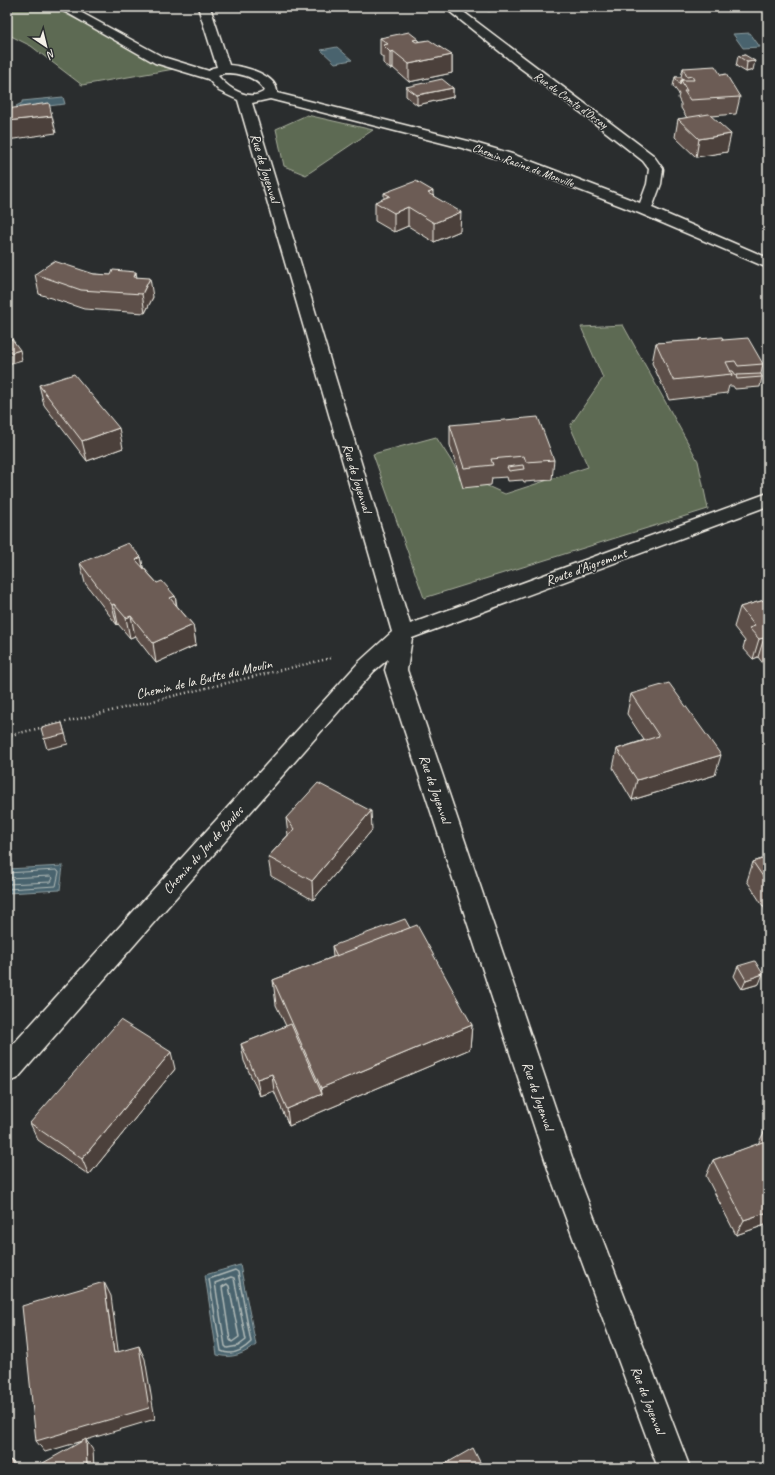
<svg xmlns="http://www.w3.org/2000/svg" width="775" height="1475" viewBox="0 0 775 1475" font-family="Caveat,sans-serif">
  <rect width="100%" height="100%" fill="#2a2d2e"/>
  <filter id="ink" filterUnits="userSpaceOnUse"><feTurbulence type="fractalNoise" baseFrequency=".025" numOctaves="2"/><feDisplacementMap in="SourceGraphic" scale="8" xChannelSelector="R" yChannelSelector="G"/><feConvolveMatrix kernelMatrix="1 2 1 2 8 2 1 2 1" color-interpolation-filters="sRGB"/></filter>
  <g filter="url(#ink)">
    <g fill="#5d6a52" stroke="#a8ae9d">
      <path d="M7,7H52L174,69L82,85L31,46L11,36H7Z"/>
      <path d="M307,115L373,130L306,175L284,166L276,129Z"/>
      <path d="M623,325L698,461L708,509L424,598L373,454L436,437L459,473L505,494L588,467L570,426L603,378L581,327Z"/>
    </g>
    <g fill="#49646e" stroke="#8d9c9f">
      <path d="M750,33L760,47L743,48L733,34Z"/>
      <path d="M337,47L352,60L335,63L321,50Z"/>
      <path d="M63,97L65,104L23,109L16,106L22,103V101Z"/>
      <path d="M63,866L60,890L7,893V869Z"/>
      <path d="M240,1265L256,1345C243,1354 233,1359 217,1355L205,1275Z"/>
    </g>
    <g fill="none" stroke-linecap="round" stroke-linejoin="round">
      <g stroke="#b0b9b7" stroke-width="1">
        <path d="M7,873L56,870L59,872L56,886L7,889"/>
        <path d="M7,878L51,876L53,878L51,882L7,884"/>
      </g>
      <g stroke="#b0b9b7" stroke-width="1.5">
        <path d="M235,1270L238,1272L251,1342C243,1350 232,1356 221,1351L209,1279Z"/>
        <path d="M231,1277L234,1278L246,1340L238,1346L227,1348L225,1346L215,1283Z"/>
        <path d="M227,1284L229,1286L239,1337L232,1342L230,1340L222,1287Z"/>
      </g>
      <g stroke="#f4f1e8" stroke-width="3">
        <path id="minor" d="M57,7H71L163,57L209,71L212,68L217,67L198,7H210L229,65C244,66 278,75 277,93L472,142L512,154L640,203L647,184L649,169L643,161L583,114L519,67L444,7H457L653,155L663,169L661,184L652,208L768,258V268L639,213L502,160L462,148L270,99L252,103L410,624L768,493V506L412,638L407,670L579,1178L690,1468H658L551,1178L397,708L385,670L388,659L374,671L17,1079L7,1082V1051L360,661L392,632L238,100L219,91L208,79L155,63ZM224,73C240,73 256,76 265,91C249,102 229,89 218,76Z"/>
      </g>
      <path stroke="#f4f1e8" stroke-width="2.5" stroke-dasharray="1 3" stroke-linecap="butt" d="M7,736L331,658"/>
      <use href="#minor" fill="#2a2d2e" fill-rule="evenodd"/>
    </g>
    <g fill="#5d4f48" stroke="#f4f1e8">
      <path d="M482,7H502V9L488,11Z"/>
      <path d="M380,38L418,39V42L452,55V73L409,82L393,68L390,69L383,63V57L380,55Z"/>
      <path d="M745,55L753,70L746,72L736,66L738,56Z"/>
      <path d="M683,68L721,75L740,97L736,114L711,116L727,152L696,157L675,137L678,119L687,118L681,108V104L678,98L679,94L673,86L675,77H681Z"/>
      <path d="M406,87L453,88V97L417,105L406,96Z"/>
      <path d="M384,193L433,195L460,231L434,242L408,226L394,232L375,221V202L384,199Z"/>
      <path d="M35,274H94L137,277L153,297L145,313L84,309L39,294Z"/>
      <path d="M699,339L723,340L763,364L761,374L762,377L760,387L735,389L733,386H729L727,393L669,400L652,363L656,343L699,341Z"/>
      <path d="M39,385L123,448L87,461L44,405Z"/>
      <path d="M450,425L554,460L552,480L524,482L523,480L508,481L507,477L492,478L491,485L463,488L450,445Z"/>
      <path d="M141,557L143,567L157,583L175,596L177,606L193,625L196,645L156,663L135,636L130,638L118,624L117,625L85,583L80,563Z"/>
      <path d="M768,599V670L758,657L753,659L743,648L745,641L734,627L740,607Z"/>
      <path d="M631,694L715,775L632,800L613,768L617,749L644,740L627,714Z"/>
      <path d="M286,818L372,830L313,900L271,876L268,857L288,835Z"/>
      <path d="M768,857V914L747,881L753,862Z"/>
      <path d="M410,928L472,1025L470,1049L323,1111L289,1126L274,1091L260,1096L244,1061L241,1044L286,1026L276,1005L273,980L333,957L332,946Z"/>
      <path d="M738,966L759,984L742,989L734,976Z"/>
      <path d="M175,1069L89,1175L38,1140L30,1123Z"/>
      <path d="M768,1131V1224L736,1235L706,1176L713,1160L758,1144L764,1132Z"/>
    </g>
    <g fill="#4c403b" stroke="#f4f1e8">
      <path d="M489,7H502V9L488,11Z"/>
      <path d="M418,39V47L413,40Z"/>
      <path d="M393,51V68L390,69V52Z"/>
      <path d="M452,55V73L409,82V64Z"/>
      <path d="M755,61L753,70L746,72L747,62Z"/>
      <path d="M453,88V97L417,105V95Z"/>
      <path d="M52,116L56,133L7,140V121Z"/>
      <path d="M731,134L727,152L696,157L699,139Z"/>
      <path d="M433,191V204L428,193Z"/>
      <path d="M408,207V226L394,232V213Z"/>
      <path d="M461,212L460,231L434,242V223Z"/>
      <path d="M136,272L139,291L134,277Z"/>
      <path d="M150,278L153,297L145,313L142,294Z"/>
      <path d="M20,350L22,360L8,364L7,358V354Z"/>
      <path d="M119,428L123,448L87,461L82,441Z"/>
      <path d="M141,557L145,577L136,560Z"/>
      <path d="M175,596L178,616L170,598Z"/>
      <path d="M114,604L118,624L117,625L112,605Z"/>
      <path d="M131,616L135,636L130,638L126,618Z"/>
      <path d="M193,625L196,645L156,663L153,643Z"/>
      <path d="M764,638L758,657L753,659L759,639Z"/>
      <path d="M62,723L68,744L47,749L44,739Z"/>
      <path d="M721,755L715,775L632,800L637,780Z"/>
      <path d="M371,811L372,830L313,900L312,881Z"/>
      <path d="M763,974L759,984L742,989L746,980Z"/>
      <path d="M472,1025L470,1049L323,1111L289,1126L287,1109L322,1094L321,1088Z"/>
      <path d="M171,1052L175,1069L89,1175L82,1159Z"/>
      <path d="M272,1074L274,1091L260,1096L257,1079Z"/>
      <path d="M768,1212V1224L736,1235L744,1220Z"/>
      <path d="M104,1282L111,1296L120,1365L114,1353Z"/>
      <path d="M139,1346L145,1359L155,1419L86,1440L93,1450L94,1468H87L86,1440L45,1452L36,1441Z"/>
      <path d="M11,1460L18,1468H13Z"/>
    </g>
    <g fill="#6c5c54" stroke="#f4f1e8">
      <path d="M409,32L418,39L413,40L416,42L429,40L452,55L409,64L393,51L390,52L383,45L388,44L380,38Z"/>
      <path d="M745,55L755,61L747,62L738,56Z"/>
      <path d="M715,66L721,75L726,74L740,97L690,100L684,91H687L681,80H694L692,76L687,77L683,68Z"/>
      <path d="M675,77H681L683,80H681L680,85Z"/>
      <path d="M442,79L453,88L417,95L406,87Z"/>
      <path d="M49,103L52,116L7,121V109Z"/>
      <path d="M709,114L731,134L699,139L678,119Z"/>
      <path d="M416,181L433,191L428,193L461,212L434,223L408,207L394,213L375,202L390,196L384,193Z"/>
      <path d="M54,261L94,274L111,275L113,270L136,272L134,277L150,278L142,294L81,290L35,274Z"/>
      <path d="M722,337L723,340L748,338L763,364L738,366L735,361L726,362L732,374L673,380L656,343L700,340L699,339Z"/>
      <path d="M12,339L20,350L7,354V341Z"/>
      <path d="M730,371H733L736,375L731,376L732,374Z"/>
      <path d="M74,374L119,428L82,441L39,385Z"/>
      <path d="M761,374L762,377L737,379L736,375Z"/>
      <path d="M538,417L554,460L526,462L524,456L491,459L493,465L464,468L450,425Z"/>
      <path d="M523,465L524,469L509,471L507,467Z"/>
      <path d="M128,543L141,557L136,560L157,583L162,581L175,596L170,598L193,625L153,643L131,616L126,618L114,604L112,605L80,563Z"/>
      <path d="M768,599V642L764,638L759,639L749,628L755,626L740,607Z"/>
      <path d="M669,683L721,755L637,780L617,749L659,736L631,694Z"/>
      <path d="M62,723L65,734L44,739L41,728Z"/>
      <path d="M318,783L371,811L312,881L268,857L294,829L286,818Z"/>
      <path d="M768,857V884L753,862Z"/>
      <path d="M405,919L410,928L337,956L332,946Z"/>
      <path d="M417,925L472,1025L321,1088L273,980Z"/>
      <path d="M755,961L763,974L746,980L738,966Z"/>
      <path d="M120,1020L171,1052L82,1159L30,1123Z"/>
      <path d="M291,1024L322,1094L287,1109L272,1074L257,1079L241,1044Z"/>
      <path d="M768,1131V1212L744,1220L713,1160L768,1140L764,1132Z"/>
      <path d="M104,1282L114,1353L139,1346L149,1408L36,1441L22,1306Z"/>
      <path d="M86,1439L87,1468H34Z"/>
      <path d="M473,1448L483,1468H438Z"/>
      <path d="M11,1460L13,1468H7V1462Z"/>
    </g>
  </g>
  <g text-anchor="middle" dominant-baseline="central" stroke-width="3" stroke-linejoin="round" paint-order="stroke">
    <g font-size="12" fill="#f4f1e8" stroke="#2a2d2e">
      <text transform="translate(571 100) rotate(36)">Rue du Comte d'Orsay</text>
      <text transform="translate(523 165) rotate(20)">Chemin Racine de Monville</text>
    </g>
    <g font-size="14" fill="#f4f1e8" stroke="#2a2d2e">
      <text transform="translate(265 168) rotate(73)">Rue de Joyenval</text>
      <text transform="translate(357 478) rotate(73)">Rue de Joyenval</text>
      <text transform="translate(586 567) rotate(-20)">Route d'Aigremont</text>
      <text transform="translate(204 679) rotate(-13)">Chemin de la Butte du Moulin</text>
      <text transform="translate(435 789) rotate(71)">Rue de Joyenval</text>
      <text transform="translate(203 850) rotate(-48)">Chemin du Jeu de Boules</text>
      <text transform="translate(538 1096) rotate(71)">Rue de Joyenval</text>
      <text transform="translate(648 1400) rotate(69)">Rue de Joyenval</text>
    </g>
  </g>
  <rect width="775" height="1475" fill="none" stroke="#2a2d2e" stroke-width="24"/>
  <rect x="12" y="12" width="751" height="1451" fill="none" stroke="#f4f1e8" stroke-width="1.5" filter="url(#ink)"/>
  <g transform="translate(46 46) rotate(145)" stroke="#2a2d2e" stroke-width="3" paint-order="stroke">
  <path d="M0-3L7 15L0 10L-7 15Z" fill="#f4f1e8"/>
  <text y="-6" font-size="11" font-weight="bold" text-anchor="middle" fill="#f4f1e8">N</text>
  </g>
</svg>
